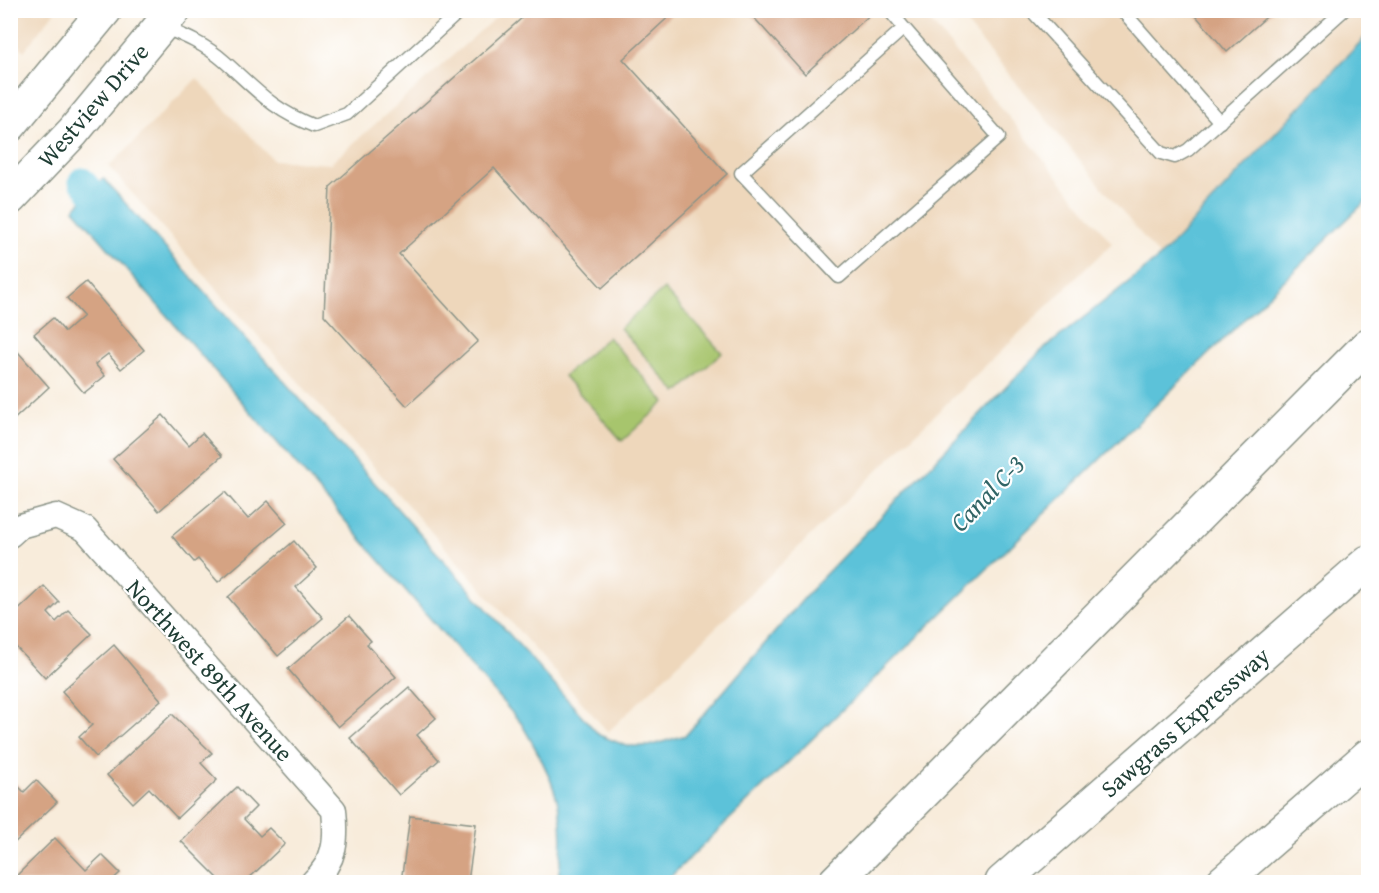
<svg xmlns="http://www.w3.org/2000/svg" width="1379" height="893" viewBox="0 0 1379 893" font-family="'Gentium Book Plus',serif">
  <rect width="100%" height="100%" fill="#fff"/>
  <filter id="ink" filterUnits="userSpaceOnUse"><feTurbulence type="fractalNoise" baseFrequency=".0167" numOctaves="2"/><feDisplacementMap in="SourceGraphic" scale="12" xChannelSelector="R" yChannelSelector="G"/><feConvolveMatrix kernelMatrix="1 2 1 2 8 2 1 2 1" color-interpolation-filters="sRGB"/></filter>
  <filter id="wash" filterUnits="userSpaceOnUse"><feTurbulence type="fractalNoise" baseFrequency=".008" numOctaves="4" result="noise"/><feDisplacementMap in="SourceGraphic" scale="24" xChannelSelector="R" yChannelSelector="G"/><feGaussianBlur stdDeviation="1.35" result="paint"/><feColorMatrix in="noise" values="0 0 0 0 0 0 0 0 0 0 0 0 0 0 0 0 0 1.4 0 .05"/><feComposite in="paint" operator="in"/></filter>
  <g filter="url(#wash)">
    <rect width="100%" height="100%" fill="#f8ecdb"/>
    <g fill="#eed7bb">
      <path d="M10,11L11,10L55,11L24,51L11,35Z"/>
      <path d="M503,11H922L1112,243L608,732L109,167L197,78L273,160L330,164Z"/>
      <path d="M956,11H1368V34L1160,257Z"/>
    </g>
    <g fill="#a7c56d" stroke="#638150" stroke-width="1.5">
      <path d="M664,289L722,353L677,393L620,328Z"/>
      <path d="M608,337L665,402L622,441L564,376Z"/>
    </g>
    <path fill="#5cc2d9" stroke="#3e8086" stroke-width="1.5" d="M1368,34V199L665,882H557C571,815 554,779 521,723L74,209L103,178L599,735L627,746H649L686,735L818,582L1040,352L1160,257Z"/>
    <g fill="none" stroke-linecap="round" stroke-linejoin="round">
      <path stroke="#5cc2d9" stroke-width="27" d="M82,181L115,219"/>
    </g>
    <g id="blocks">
      <g fill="#d5a383">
        <path d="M531,10H676L623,59L727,174L602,288L494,168L399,254L478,341L407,406L324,315L330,187Z"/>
        <path d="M747,10H875L805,74Z"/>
        <path d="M1191,10H1274L1227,52Z"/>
        <path d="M86,282L144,350L121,369L108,354L95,364L105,376L84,393L34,334L53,318L65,332L83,316L67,298Z"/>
        <path d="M10,343L49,387L10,423Z"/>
        <path d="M163,415L189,445L202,433L222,456L159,511L113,459Z"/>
        <path d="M225,492L248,519L268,501L287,523L218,582L198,559L194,562L172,536Z"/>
        <path d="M294,541L317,568L296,587L323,618L278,656L228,597Z"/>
        <path d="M44,586L59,602L48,613L56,622L68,610L92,634L45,678L16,647L10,652V618Z"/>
        <path d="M349,616L371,641L367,644L396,677L338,727L288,669Z"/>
        <path d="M114,645L161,700L96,757L79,737L92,725L62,691Z"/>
        <path d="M409,687L436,718L417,735L439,760L399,795L350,738Z"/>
        <path d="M172,714L212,753L201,763L217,780L177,818L149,788L133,803L107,775Z"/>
        <path d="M10,778L24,792L36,780L57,802L10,847Z"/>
        <path d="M237,787L256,807L244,819L260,836L269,828L285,844L245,882H222L181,841Z"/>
        <path d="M410,816L476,824L468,882H401Z"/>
        <path d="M55,838L86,870L102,855L120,873L110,882H10Z"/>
      </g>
    </g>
  </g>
  <g filter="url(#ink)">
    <use href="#blocks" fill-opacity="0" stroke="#8c9488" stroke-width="1.5"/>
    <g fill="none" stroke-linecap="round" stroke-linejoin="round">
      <g stroke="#8c9488" stroke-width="15">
        <g id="lane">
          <path d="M889,10L904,28L741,173L839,277L999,137L904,28"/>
          <path d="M1031,10L1161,153L1175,157L1188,150L1344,10"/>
          <path d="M1122,10L1220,122"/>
          <path d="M163,27C185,36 206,45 224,61C257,90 271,109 314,126L347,114L461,10"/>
        </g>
      </g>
      <g stroke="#8c9488" stroke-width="27">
        <path id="street" d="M10,535L20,526L56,516L85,529L334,810C337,840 336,860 313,882"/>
      </g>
      <g stroke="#8c9488" stroke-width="36">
        <g id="secondary">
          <path d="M10,125L105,10"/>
          <path d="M10,198L73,132L174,10"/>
        </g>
      </g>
      <g stroke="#8c9488" stroke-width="36">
        <g id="highway">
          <path d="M835,882L1368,345"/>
          <path d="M1002,882L1368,562"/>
          <path d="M1223,882L1368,756"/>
        </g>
      </g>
      <use href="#lane" stroke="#fff" stroke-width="12"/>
      <use href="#street" stroke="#fff" stroke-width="24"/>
      <use href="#secondary" stroke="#fff" stroke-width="33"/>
      <use href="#highway" stroke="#fff" stroke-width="33"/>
    </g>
  </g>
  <g text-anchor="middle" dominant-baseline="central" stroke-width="4.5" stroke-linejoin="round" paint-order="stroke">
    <g font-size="24" fill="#1f3d34" stroke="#fff">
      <text transform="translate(93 105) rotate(-49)">Westview Drive</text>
      <text transform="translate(210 670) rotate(48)">Northwest 89th Avenue</text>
      <text transform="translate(1185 722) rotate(-41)">Sawgrass Expressway</text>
    </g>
    <g font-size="26" font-style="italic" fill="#316566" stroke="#fff">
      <text transform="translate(987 493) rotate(-46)">Canal C-3</text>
    </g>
  </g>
  <rect width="1379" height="893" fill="none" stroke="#fff" stroke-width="36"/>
</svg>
